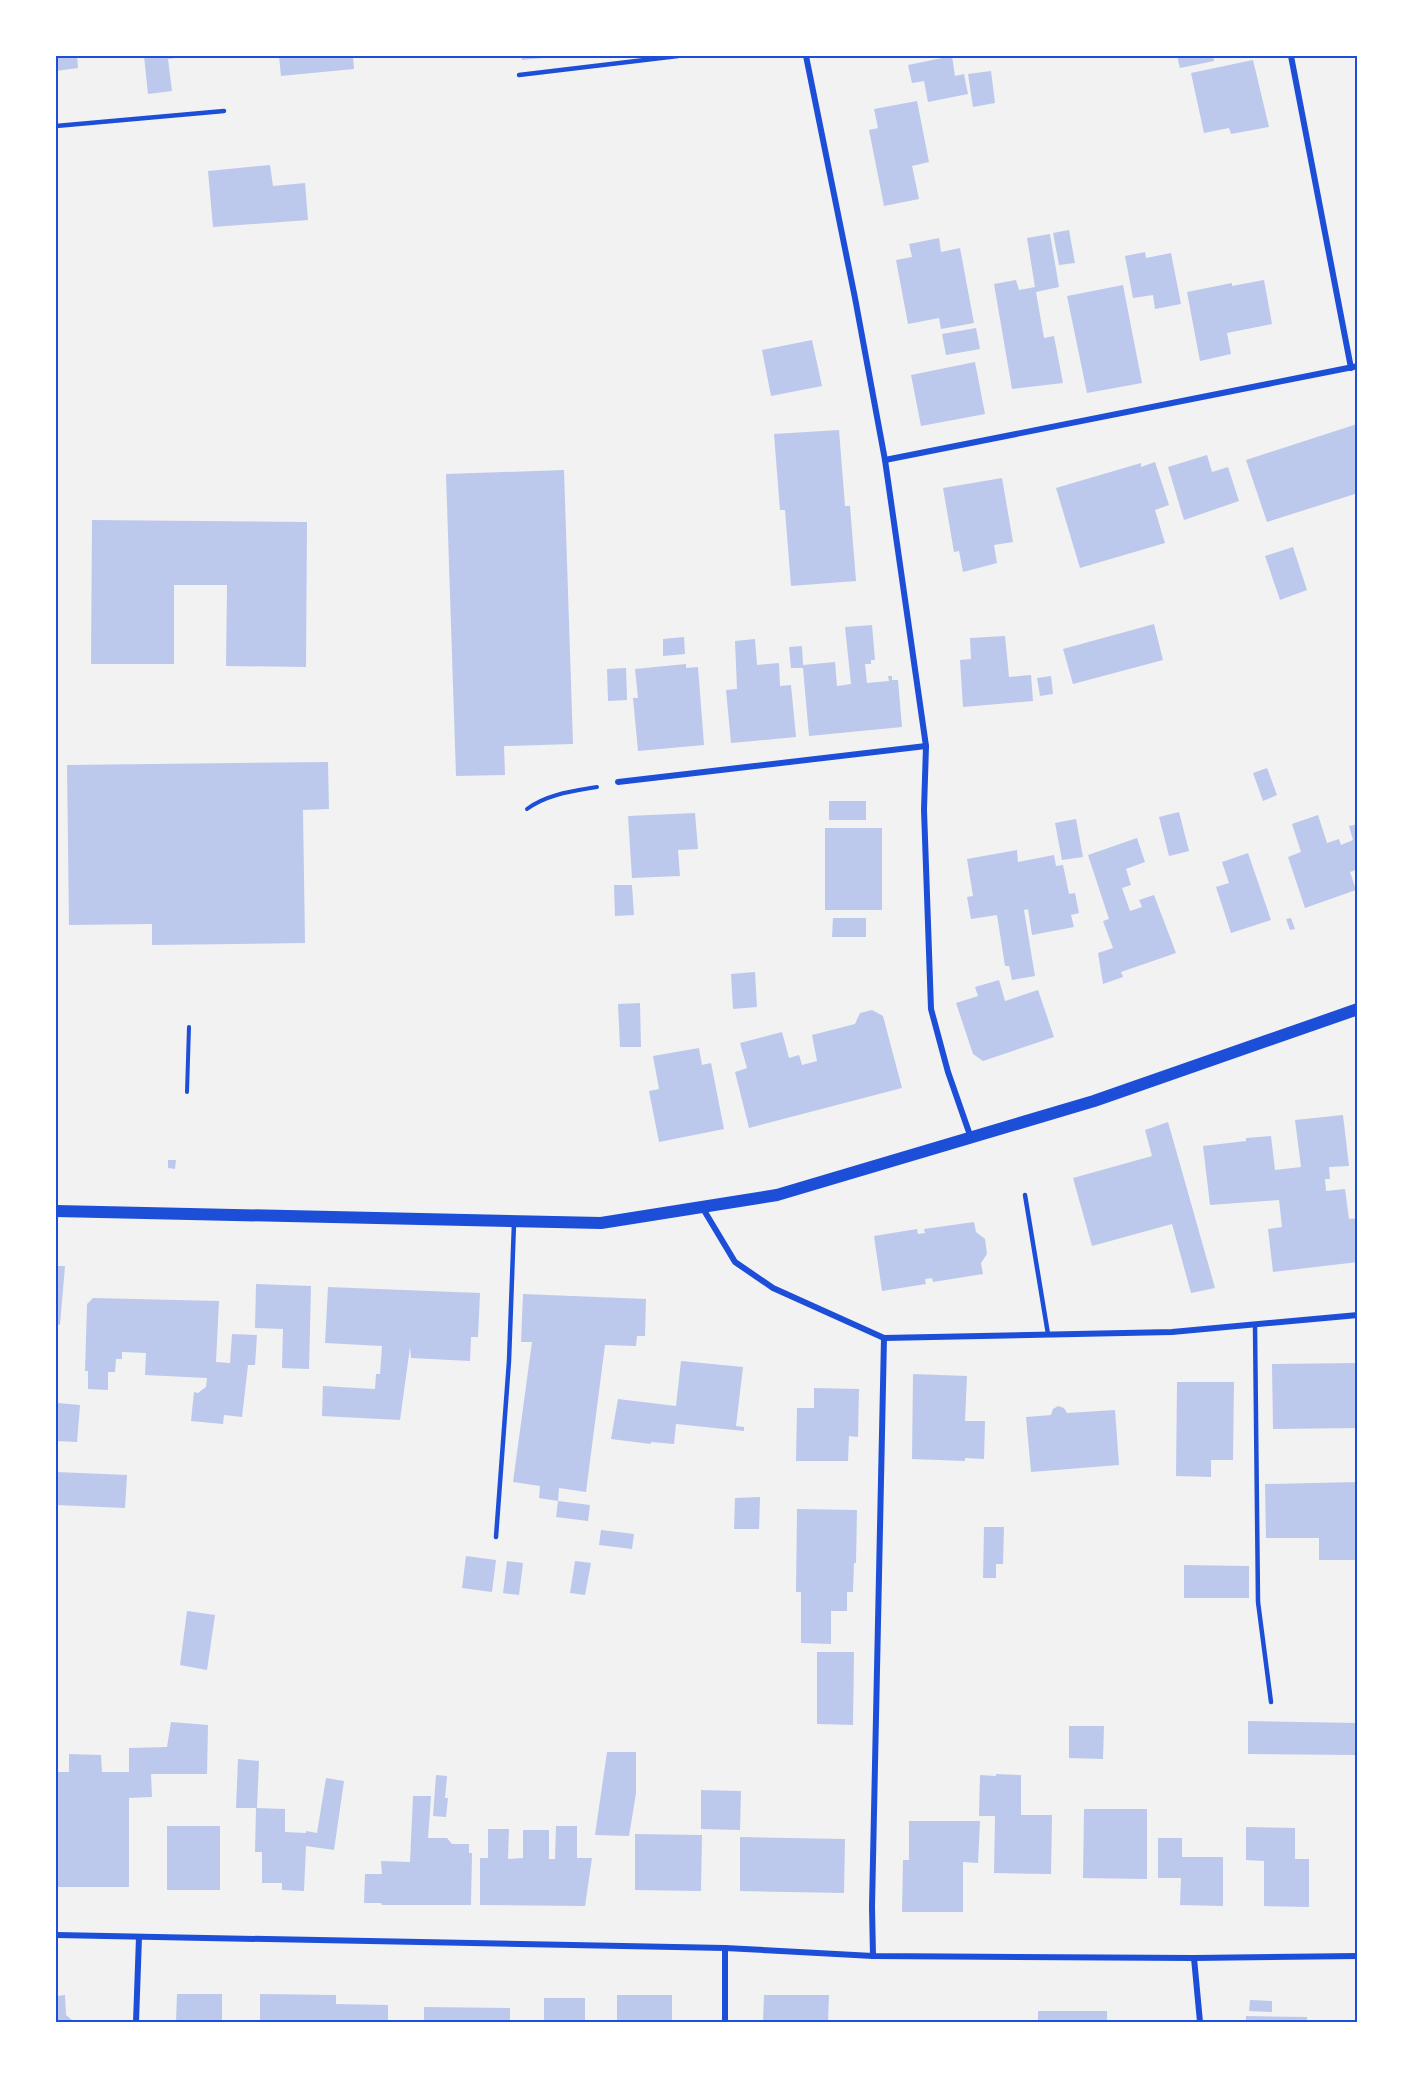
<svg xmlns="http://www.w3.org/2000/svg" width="1413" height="2078" viewBox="0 0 1413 2078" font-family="'Asap Condensed',sans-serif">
  <rect width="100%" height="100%" fill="#f2f2f2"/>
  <g fill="#bdc9ec">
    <path d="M56,56H77L78,68L56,71Z"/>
    <path d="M144,56H185V57L168,59L172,91L148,94Z"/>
    <path d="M279,56H353L354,69L281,76Z"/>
    <path d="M521,56H554V57L522,60Z"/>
    <path d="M952,56L955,76L964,74L968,94L928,102L924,81L912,83L908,65Z"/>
    <path d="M1177,56H1213L1214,61L1180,68Z"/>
    <path d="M1253,60L1269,127L1231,134L1229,128L1204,133L1191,73Z"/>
    <path d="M991,71L995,103L973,107L968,74Z"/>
    <path d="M917,101L929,162L912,166L919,199L884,206L869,130L878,128L874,109Z"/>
    <path d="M270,165L273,186L305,183L308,220L213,227L208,171Z"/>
    <path d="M1069,230L1075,263L1059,265L1053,233Z"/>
    <path d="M1050,234L1059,287L1036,292L1044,338L1054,336L1063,383L1012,389L994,284L1016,280L1019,290L1035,287L1027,238Z"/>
    <path d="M939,238L941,252L960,248L974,323L941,329L939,318L908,324L896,260L912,257L909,244Z"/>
    <path d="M1145,252L1146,258L1171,253L1181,304L1155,309L1153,295L1133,298L1125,256Z"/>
    <path d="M1264,280L1272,324L1227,333L1231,354L1200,361L1187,292L1232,283V286Z"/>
    <path d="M1123,285L1142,383L1087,393L1067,296Z"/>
    <path d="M976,328L980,349L946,355L942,334Z"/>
    <path d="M812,340L822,386L771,396L762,350Z"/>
    <path d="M975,362L985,414L921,426L911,375Z"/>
    <path d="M1357,424L1358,493L1267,522L1246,460Z"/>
    <path d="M839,430L845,506H850L856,581L791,586L785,510H780L774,434Z"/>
    <path d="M1207,455L1212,472L1228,467L1239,501L1184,520L1168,467Z"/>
    <path d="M1155,462L1169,505L1155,510L1165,543L1080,568L1056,488L1141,463V467Z"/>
    <path d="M564,470L573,744L504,746L505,775L456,776L446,474Z"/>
    <path d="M1002,478L1013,542L994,545L997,563L963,572L959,551L954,552L943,488Z"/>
    <path d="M92,520L307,522L306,667L226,666L227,585H174V664H91Z"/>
    <path d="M1293,547L1307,590L1280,600L1265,556Z"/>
    <path d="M1154,624L1163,660L1073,684L1063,649Z"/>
    <path d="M872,625L875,660H871V664H865L867,683L889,681L888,676H892V680H898L902,727L809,736L803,668H791L789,647L802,646L803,665L835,662L837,686L851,684L845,627Z"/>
    <path d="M1005,636L1009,677L1031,675L1033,701L963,707L960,660L971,659L970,638Z"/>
    <path d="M684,637L685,654L663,656V639Z"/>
    <path d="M755,639L757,665L779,663L780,686L791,685L796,737L731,743L726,690L737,689L735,641Z"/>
    <path d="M686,664V668L698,667L704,745L638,751L633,698H638L635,669Z"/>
    <path d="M626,668L627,700L608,701L607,669Z"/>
    <path d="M1051,676L1053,694L1040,696L1037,678Z"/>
    <path d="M328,762L329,809L303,810L305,943L152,945V924L69,925L67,765Z"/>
    <path d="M1267,768L1277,795L1263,801L1253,773Z"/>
    <rect x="829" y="801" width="37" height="19"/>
    <path d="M1179,812L1189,851L1169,856L1159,817Z"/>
    <path d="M695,813L698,849L678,850L680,876L632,878L628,816Z"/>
    <path d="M1318,815L1327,843L1339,839L1341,845L1353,840L1349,826L1358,824V869L1350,872L1356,890L1305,908L1288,857L1301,852L1292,824Z"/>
    <path d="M1076,819L1083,857L1062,860L1055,823Z"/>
    <rect x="825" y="828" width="57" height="82"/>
    <path d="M1137,838L1145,862L1126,869L1131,885L1122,888L1130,911L1142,907L1139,900L1154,895L1176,953L1121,972L1123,977L1103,984L1098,953L1113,948L1103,921L1109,919L1088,855Z"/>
    <path d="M1017,850L1018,862L1054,855L1056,866L1063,865L1069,894L1075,893L1079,913L1071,915L1074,927L1032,935L1028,909L1024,910L1035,976L1012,980L1009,966H1005L997,915L971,919L967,897L973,896L967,859Z"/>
    <path d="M1248,853L1271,920L1231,933L1216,887L1229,883L1222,862Z"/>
    <path d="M614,885H632L634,915L615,916Z"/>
    <path d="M833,918H866V937H832Z"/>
    <path d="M1291,918L1295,929L1290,930L1286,919Z"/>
    <path d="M755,972L757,1007L733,1009L731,974Z"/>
    <path d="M999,980L1005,1001L1038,990L1054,1037L983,1061L973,1054L956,1003L978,996L975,987Z"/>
    <path d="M640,1003L641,1047H620L618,1004Z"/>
    <path d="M872,1010L883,1016L902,1088L749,1128L735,1072L747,1068L740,1043L782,1032L789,1058L799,1055L802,1065L817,1061L812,1035L855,1024L860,1013Z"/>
    <path d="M699,1048L702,1065L711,1063L724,1129L659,1142L649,1091L659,1089L653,1056Z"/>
    <path d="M1343,1115L1349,1166L1329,1167L1330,1179H1325L1326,1191L1345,1189L1349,1219L1358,1218V1262L1273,1272L1268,1229L1282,1227L1279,1200L1210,1205L1203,1146L1246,1141V1138L1271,1136L1275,1170L1301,1167L1295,1120Z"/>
    <path d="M1168,1122L1215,1288L1191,1293L1172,1224L1092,1246L1073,1178L1152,1156L1145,1130Z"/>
    <path d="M168,1160H176L175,1169L168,1168Z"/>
    <path d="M974,1222L976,1232L985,1239L987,1254L981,1263L983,1274L933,1282L932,1278L925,1279L926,1284L882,1291L874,1236L917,1229L918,1234L925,1233L924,1229Z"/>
    <path d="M56,1266H65L60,1325L56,1324Z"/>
    <path d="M256,1284L311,1286L309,1369L282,1368L283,1329L255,1328Z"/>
    <path d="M328,1287L480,1293L478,1337H471L470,1361L411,1358L410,1347L400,1420L322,1416L323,1386L375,1389L376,1374H380L382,1346L325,1343Z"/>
    <path d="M523,1294L646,1299L645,1336H637L636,1346L605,1345L586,1492L559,1488L558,1501L590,1505L588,1521L556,1517L558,1501L539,1498L540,1486L513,1482L532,1342H521Z"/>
    <path d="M93,1298L219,1301L216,1362L230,1363L232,1334L257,1335L255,1365H248L242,1417L224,1415L223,1424L191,1421L194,1392L198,1393L206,1387L207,1378L145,1375L146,1353L122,1352V1359H116L115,1372H108V1390L88,1389V1371H85L87,1304Z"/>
    <path d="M681,1361L743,1367L736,1426L744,1427V1431L676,1424L674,1444L651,1442V1444L611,1439L618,1399L676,1406Z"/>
    <path d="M1358,1363V1428L1273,1429L1272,1364Z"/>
    <path d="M913,1374L967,1376L965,1421H985L984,1459L965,1458V1461L912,1459Z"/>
    <path d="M1177,1382H1234L1233,1460H1211V1477L1176,1476Z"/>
    <path d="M814,1388L859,1389L858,1437L849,1436L848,1461H796L797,1408H814Z"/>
    <path d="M58,1403L80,1405L77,1442L56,1441Z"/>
    <path d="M1058,1406L1064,1408L1067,1413L1115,1410L1119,1465L1031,1472L1026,1417L1051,1415L1053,1409Z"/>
    <path d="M56,1472L127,1475L125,1508L56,1505Z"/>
    <path d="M1358,1482V1560H1319V1538H1266L1265,1484Z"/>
    <path d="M760,1497L759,1529H734L735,1498Z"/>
    <path d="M797,1509L857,1510L856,1563H854L853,1592H847V1611H831V1644L801,1643V1592H796Z"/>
    <path d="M984,1527H1004L1003,1564H996V1578H983Z"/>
    <path d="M601,1530L634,1534L632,1549L599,1545Z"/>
    <path d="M466,1556L496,1560L492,1592L462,1588Z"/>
    <path d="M507,1561L523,1563L519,1595L503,1593Z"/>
    <path d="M575,1561L591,1563L585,1595L570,1593Z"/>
    <path d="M1184,1565L1249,1566V1598H1184Z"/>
    <path d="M187,1611L215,1615L207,1670L180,1665Z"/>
    <path d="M817,1652H854L853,1725L817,1724Z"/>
    <path d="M1248,1721L1358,1723V1755L1248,1754Z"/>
    <path d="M171,1722L208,1725L207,1774H151L152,1797L129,1798V1887H56V1772H69V1754L101,1755L102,1772H129V1748L167,1747Z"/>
    <path d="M1069,1726H1104L1103,1759L1069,1758Z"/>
    <path d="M607,1752H636V1793L629,1836L595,1835Z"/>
    <path d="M238,1759L259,1761L257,1808H236Z"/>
    <path d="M996,1774L1021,1775V1815H1052L1051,1874L994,1873L995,1816H979L980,1775L996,1776Z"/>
    <path d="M436,1775L447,1776L445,1798H448L446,1817L433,1816Z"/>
    <path d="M326,1778L344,1781L334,1850L306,1846L304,1891L282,1890V1883H262V1852H255L256,1808L285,1809V1832L306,1833V1831L317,1833Z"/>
    <path d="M701,1790L741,1791L740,1830L701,1829Z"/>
    <path d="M413,1796H431L428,1838H447L452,1844H469V1853H472L471,1905H382L381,1903H364L365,1874H382L381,1861L410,1862Z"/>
    <path d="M1084,1809H1147V1879L1083,1878Z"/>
    <path d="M909,1821H980L978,1863L963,1862V1912H902L903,1860H909Z"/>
    <rect x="167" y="1826" width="53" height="64"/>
    <path d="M556,1826H577V1858H592L585,1906L480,1905V1858H488V1829H509L508,1859L523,1858V1830H549V1859H555Z"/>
    <path d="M1246,1827L1295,1828V1859H1309V1907L1264,1906V1861L1246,1860Z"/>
    <path d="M635,1834L702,1835L701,1891L635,1890Z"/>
    <path d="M740,1837L845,1839L844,1893L740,1891Z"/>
    <path d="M1158,1838H1182V1857H1223V1906L1180,1905L1181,1878H1158Z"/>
    <path d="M177,1994H222V2022H176Z"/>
    <path d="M260,1994L336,1995V2004L388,2005V2022H260Z"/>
    <path d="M65,1995L66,2015L72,2020V2022H56V1996Z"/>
    <rect x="617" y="1995" width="55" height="27"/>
    <path d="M764,1995H829L828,2022H763Z"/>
    <rect x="544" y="1998" width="41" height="24"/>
    <path d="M1250,2000L1272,2001V2012L1249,2011Z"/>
    <path d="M424,2007L510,2008V2022H424Z"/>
    <rect x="1038" y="2011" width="69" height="11"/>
    <path d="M1246,2016L1307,2017V2022H1246Z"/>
  </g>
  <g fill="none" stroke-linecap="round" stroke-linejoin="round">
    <g stroke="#1d4ed8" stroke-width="4">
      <path d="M527,809C547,794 574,791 597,787"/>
      <path d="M187,1092L189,1027"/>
    </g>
    <g stroke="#1d4ed8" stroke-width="4.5">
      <path d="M519,75L678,56"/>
      <path d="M56,126L224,111"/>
      <path d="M1025,1195L1048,1334"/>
      <path d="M1255,1325L1258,1602L1271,1702"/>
      <path d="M496,1537L509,1361L514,1223"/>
    </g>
    <g stroke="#1d4ed8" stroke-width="6">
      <path d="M806,56L855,298L885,460L926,746L924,810L931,1009L948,1072L971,1138"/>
      <path d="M1291,56L1351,368"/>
      <path d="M885,460L1358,366"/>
      <path d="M618,782L926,746"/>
      <path d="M702,1207L735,1262L773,1288L884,1338L1172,1332L1358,1315"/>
      <path d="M56,1935L725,1948L873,1956L1194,1958L1358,1956"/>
      <path d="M725,1948V2022"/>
      <path d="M873,1956L872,1907L884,1338"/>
      <path d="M1194,1958L1200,2022"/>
      <path d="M136,2022L139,1937"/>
    </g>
    <path stroke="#1d4ed8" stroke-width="12" d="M56,1211L601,1223L777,1195L1094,1101L1358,1009"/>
  </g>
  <rect width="1413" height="2078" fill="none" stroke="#ffffff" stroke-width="114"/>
  <rect x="57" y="57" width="1299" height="1964" fill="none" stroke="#1d4ed8" stroke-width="2"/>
</svg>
